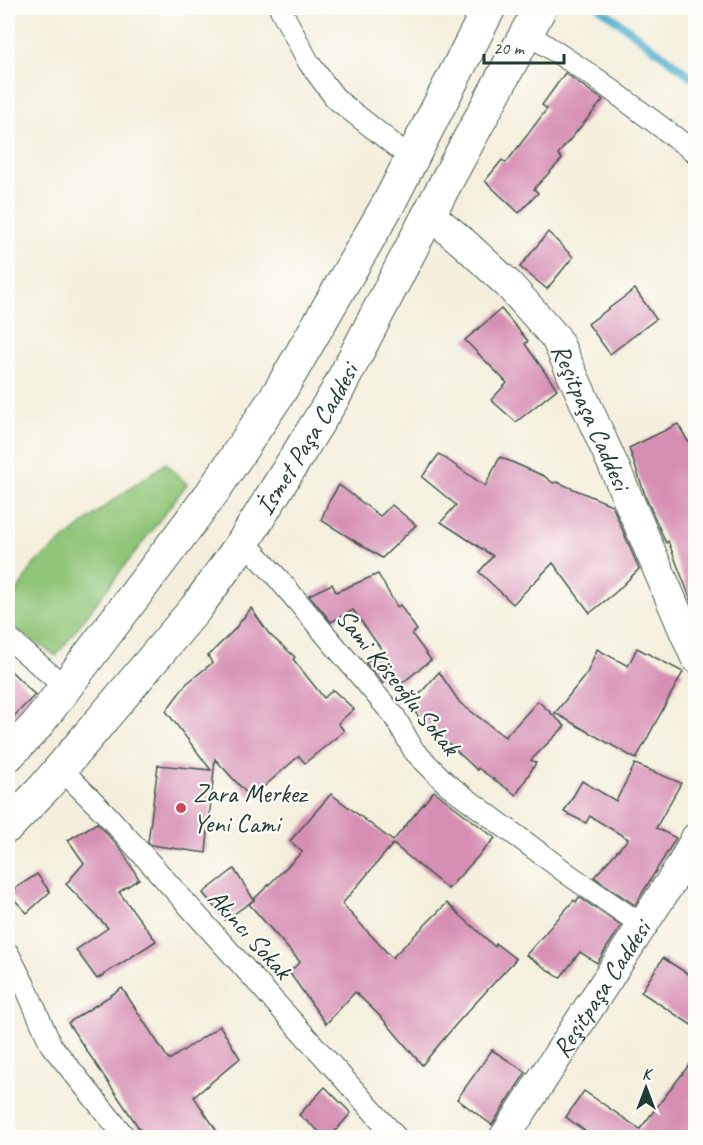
<svg xmlns="http://www.w3.org/2000/svg" width="703" height="1145" viewBox="0 0 703 1145" font-family="Caveat,sans-serif">
  <rect width="100%" height="100%" fill="#fdfcf7"/>
  <filter id="ink" filterUnits="userSpaceOnUse"><feTurbulence type="fractalNoise" baseFrequency=".0167" numOctaves="2"/><feDisplacementMap in="SourceGraphic" scale="12" xChannelSelector="R" yChannelSelector="G"/><feConvolveMatrix kernelMatrix="1 2 1 2 8 2 1 2 1" color-interpolation-filters="sRGB"/></filter>
  <filter id="wash" filterUnits="userSpaceOnUse"><feTurbulence type="fractalNoise" baseFrequency=".008" numOctaves="4" result="noise"/><feDisplacementMap in="SourceGraphic" scale="24" xChannelSelector="R" yChannelSelector="G"/><feGaussianBlur stdDeviation="1.35" result="paint"/><feColorMatrix in="noise" values="0 0 0 0 0 0 0 0 0 0 0 0 0 0 0 0 0 1.4 0 .05"/><feComposite in="paint" operator="in"/></filter>
  <g filter="url(#wash)">
    <rect width="100%" height="100%" fill="#f4efdc"/>
    <path fill="#90c679" stroke="#588256" stroke-width="1.5" d="M166,463L187,484L56,656L8,624V606L34,564L108,504Z"/>
    <g fill="none" stroke-linecap="round" stroke-linejoin="round">
      <path stroke="#4faece" stroke-width="8" d="M600,8L696,80"/>
    </g>
    <g id="blocks">
      <g fill="#d68eb3">
        <path d="M565,73L603,100L558,154L562,159L534,189L538,193L519,213L485,181L502,160L506,163L547,109L542,105Z"/>
        <path d="M548,232L573,257L547,289L520,267Z"/>
        <path d="M635,289L656,319L610,354L588,324Z"/>
        <path d="M501,309L528,341L525,344L557,389L516,422L491,400L507,383L465,340Z"/>
        <path d="M678,424L696,455L694,608L668,541L666,543L646,498L629,448Z"/>
        <path d="M439,454L485,486L500,457L544,476L553,483L557,482L612,505L639,569L616,592L590,613L553,563L513,604L479,572L493,556L441,522L456,505L422,477Z"/>
        <path d="M339,485L380,516L392,505L416,525L382,558L321,520L328,503Z"/>
        <path d="M378,574L397,607L400,605L417,630L412,634L431,660L397,687L390,677L383,683L366,663L382,650L353,610L331,622L309,595L332,584L336,592Z"/>
        <path d="M251,608L269,634L295,657L293,659L324,698L333,690L354,709L338,723L344,731L305,763L299,756L251,798L215,759L206,853L151,845L148,842L158,765L211,770L166,711L186,684L212,663L208,656L234,630Z"/>
        <path d="M637,648L683,672L636,759L555,713L587,673L597,649L628,666Z"/>
        <path d="M8,668L35,695L8,722Z"/>
        <path d="M439,672L460,703L505,737L538,701L565,726L531,760L536,763L516,795L478,768L477,770L446,741L423,723L410,705Z"/>
        <path d="M635,764L681,783L656,828L676,838L635,905L594,877L628,839L590,816L586,823L564,812L582,781L616,801Z"/>
        <path d="M434,791L495,838L448,889L393,844L342,904L392,958L447,903L495,947L496,944L516,959L458,1022L422,1065L383,1019L355,992L326,1024L289,972L300,962L249,904L302,852L290,841L331,794L393,841Z"/>
        <path d="M97,823L122,851L139,879L119,892L156,941L97,979L76,950L108,928L66,884L84,863L68,840Z"/>
        <path d="M234,869L254,900L225,920L203,893Z"/>
        <path d="M37,874L50,892L27,913L8,893Z"/>
        <path d="M579,897L621,926L597,963L580,952L560,978L526,955L574,900L576,902Z"/>
        <path d="M663,958L696,979V1028L641,992Z"/>
        <path d="M122,988L169,1060L220,1026L240,1058L194,1097L221,1137H145L68,1023Z"/>
        <path d="M492,1050L526,1072L492,1125L457,1099Z"/>
        <path d="M696,1056V1137H593L566,1117L584,1091L640,1129Z"/>
        <path d="M325,1087L351,1113L330,1137H326L299,1115Z"/>
      </g>
    </g>
  </g>
  <g filter="url(#ink)">
    <use href="#blocks" fill-opacity="0" stroke="#3f584d" stroke-width="1.5"/>
    <g fill="none" stroke-linecap="round" stroke-linejoin="round">
      <g stroke="#3f584d" stroke-width="23">
        <g id="minor">
          <path d="M280,8L309,63L336,99L412,159"/>
          <path d="M527,33L597,79L696,153"/>
          <path d="M244,541L276,576L395,717L414,751L447,784L572,877L642,925"/>
          <path d="M8,638L65,687"/>
          <path d="M61,769L107,815L397,1138"/>
          <path d="M8,953L26,988L51,1045L126,1138"/>
        </g>
      </g>
      <g stroke="#3f584d" stroke-width="32">
        <g id="secondary">
          <path id="s1" d="M429,214L465,244L509,285L556,338L619,478L696,658"/>
          <path id="s2" d="M504,1138L683,863L696,838"/>
        </g>
      </g>
      <g stroke="#3f584d" stroke-width="35">
        <g id="trunk">
          <path d="M8,755L36,726L212,493L280,391L389,203L489,8"/>
          <path id="s3" d="M8,826L45,787L196,608L244,541L335,395L429,214L540,8"/>
        </g>
      </g>
      <use href="#minor" stroke="#fff" stroke-width="21"/>
      <use href="#secondary" stroke="#fff" stroke-width="30"/>
      <use href="#trunk" stroke="#fff" stroke-width="33"/>
    </g>
  </g>
  <circle fill="#d1495b" stroke="#fdfcf7" stroke-width="2" cx="181" cy="808" r="6"/>
  <g text-anchor="middle" dominant-baseline="central" stroke-width="4.5" stroke-linejoin="round" paint-order="stroke">
    <g font-size="26" fill="#1f3d34" stroke="#fdfcf7">
      <text stroke="none"><textPath href="#s1" startOffset="264">Reşitpaşa Caddesi</textPath></text>
      <text stroke="none"><textPath href="#s3" startOffset="490">İsmet Paşa Caddesi</textPath></text>
      <text transform="translate(398 682) rotate(51)">Sami Köseoğlu Sokak</text>
      <text transform="translate(250 934) rotate(48)">Akıncı Sokak</text>
      <text stroke="none"><textPath href="#s2" startOffset="178">Reşitpaşa Caddesi</textPath></text>
    </g>
    <g font-size="26" fill="#1f3d34" stroke="#fdfcf7" text-anchor="start">
      <text x="193" y="793">Zara Merkez<tspan x="193" dy="30">Yeni Cami</tspan></text>
    </g>
  </g>
  <rect width="703" height="1145" fill="none" stroke="#fdfcf7" stroke-width="30"/>
  <g transform="translate(646 1088)" stroke="#fdfcf7" stroke-width="4.5" paint-order="stroke">
  <path d="M0-4.5L10 22L0 15L-10 22Z" fill="#1f3d34"/>
  <text y="-9" font-size="16" font-weight="bold" text-anchor="middle" fill="#1f3d34">K</text>
  </g>
  <path d="M484 54v9h80v-9" fill="none" stroke="#1f3d34" stroke-width="3"/>
  <text x="493" y="54" font-size="18" fill="#1f3d34" stroke="#fdfcf7" stroke-width="4.5" paint-order="stroke">20 m</text>
</svg>
